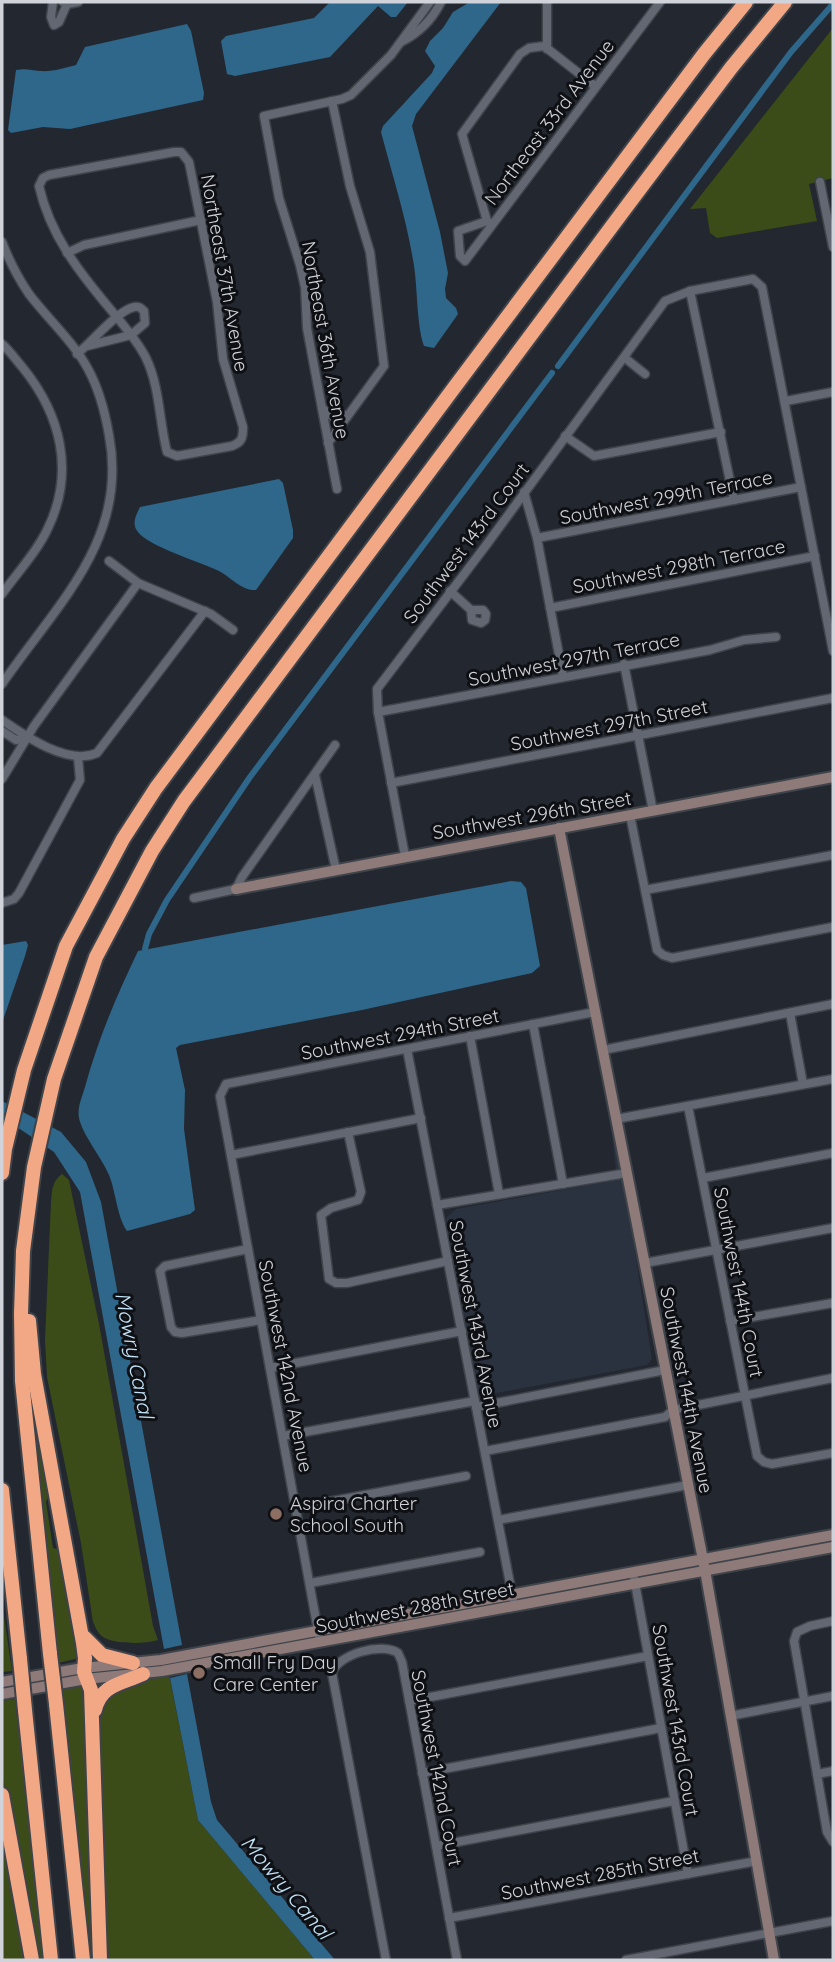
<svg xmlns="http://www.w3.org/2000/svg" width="835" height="1962" viewBox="0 0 835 1962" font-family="Quicksand,sans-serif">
  <rect width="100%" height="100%" fill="#232730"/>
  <path fill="#2a313f" d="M603,1050L652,1359L647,1365L486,1395L479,1394L446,1218L456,1209L617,1180Z"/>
  <g fill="#3c4c19">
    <path d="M833,28V178L809,184L817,221L717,238L710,233L706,208L690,209Z"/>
    <path d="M62,1174L69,1180L99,1324L153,1626L158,1640C144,1644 121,1644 107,1639C99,1636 96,1629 93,1622L81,1543L47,1377L45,1340L51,1202C52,1191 52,1181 62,1174Z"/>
    <path d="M27,1345L51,1489L46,1502L53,1548L60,1550L83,1657L58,1663L29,1397Z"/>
    <path d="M2,1603L12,1671L2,1672Z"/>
    <path d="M169,1674L198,1820L315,1960H104L98,1721L101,1700L123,1684Z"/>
    <path d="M87,1685L98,1960H92L61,1689Z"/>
    <path d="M15,1699L44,1960H35L2,1773V1701Z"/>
    <path d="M2,1808L29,1960H2Z"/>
  </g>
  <g fill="#2e678a">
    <path d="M330,2H408L396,17H391L378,6L330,57L235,76L227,74L221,41L226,36L314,18Z"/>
    <path d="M470,2H501L416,114L412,126L440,232L448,273L445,289L446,298L456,308L458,314L434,348L424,346C416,324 418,285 413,260C406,217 392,174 381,132L383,126L432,73L435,66L425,51L430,41L443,28L453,12Z"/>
    <path d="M187,24L191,31L204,93L203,100L70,129L43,127L11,133L8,130L16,70C26,68 31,70 40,71C52,72 65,68 76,65L85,47Z"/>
    <path d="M279,479L283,483L293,530V538L256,590C241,591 230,576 217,570C200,562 148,546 138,532C131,524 136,515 140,507Z"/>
    <path d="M511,881L521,882L526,888L540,966L532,973L362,1010L180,1045L176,1048L185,1090L184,1129L195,1210L190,1214L127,1231C117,1217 116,1192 109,1175C102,1158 82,1134 79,1118C77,1108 82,1097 85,1087C98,1039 117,995 138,951Z"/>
    <path d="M26,941L28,945L25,956L2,1023V945Z"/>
    <path d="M2,1101L61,1132L86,1162L101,1202L182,1645L164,1649L80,1192L54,1152L2,1117Z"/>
    <path d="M187,1674L211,1802L217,1820L335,1960H315L198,1820L170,1678Z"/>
  </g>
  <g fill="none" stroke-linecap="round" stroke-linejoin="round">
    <g stroke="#2e678a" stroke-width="6">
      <path d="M558,366L791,52L833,4"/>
      <path d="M145,949L149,934L167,900L250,777L552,373"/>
    </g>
    <g stroke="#3f434a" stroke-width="11">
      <g id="street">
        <path d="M53,2L51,17L54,25L59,22L67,4"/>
        <path d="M63,2L67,4L78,2"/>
        <path d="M547,2V49"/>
        <path d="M401,42C419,33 432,20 441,2"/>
        <path d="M174,152H181L189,162L217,302L223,359L243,427C243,438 242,442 232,446L177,456L167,452C159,421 160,387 146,358C137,340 123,325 111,310C79,272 50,235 39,186L43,178L49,175Z"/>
        <path d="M820,182L833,247"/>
        <path d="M487,221L458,231L460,256L465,261L660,2"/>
        <path d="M490,223L487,221L462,134L520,54L529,48L544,46L595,86"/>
        <path d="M2,242C9,260 18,278 29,294C48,319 73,341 88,369C99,389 105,412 109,435C129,540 56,605 2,684"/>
        <path d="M67,253L84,245L201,220"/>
        <path d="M690,291L734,500"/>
        <path d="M2,344C10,351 16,360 23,368C61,415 75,472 48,528C37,552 17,573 2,594"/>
        <path d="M77,354C92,342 117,311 134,307C140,306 140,308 144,311L145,323L131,335L87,346"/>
        <path d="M625,358L645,374"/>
        <path d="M786,401L833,392"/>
        <path d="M322,408L334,418L347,415"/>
        <path d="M565,436L594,456L721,432"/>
        <path d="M328,443L384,366L370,252L350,186L332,101"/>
        <path d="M337,489L307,328L305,287L300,265L279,198L264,116L342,99L351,95L391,55L430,2"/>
        <path d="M524,492L537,538L563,676"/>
        <path d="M537,538L801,487"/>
        <path d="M109,561L138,583L211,614L233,630"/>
        <path d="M450,591L471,610L472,620L481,623L485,620L486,614L483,610H471"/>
        <path d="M550,608L815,556"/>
        <path d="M624,664L653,811"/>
        <path d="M378,712L710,650L744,640L776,637"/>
        <path d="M2,720C25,736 68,766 97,753L205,611"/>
        <path d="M2,731L16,740L26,738"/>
        <path d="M315,775L336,870"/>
        <path d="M2,779L34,726L138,583"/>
        <path d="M391,783L833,698"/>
        <path d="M630,815L657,950L663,955L672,958L833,927"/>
        <path d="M405,856L378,712L377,689L487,544L665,301L690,291L753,279L762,287L833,651"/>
        <path d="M645,890L833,855"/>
        <path d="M194,898L236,889L242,877L335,745"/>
        <path d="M2,903L14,899L19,893L80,780L78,757"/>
        <path d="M790,1013L803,1084"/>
        <path d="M533,1024L563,1184"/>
        <path d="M470,1036L499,1194"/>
        <path d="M407,1049L513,1599"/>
        <path d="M603,1050L833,1004"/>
        <path d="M688,1106L757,1456L764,1462L772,1464L833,1453"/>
        <path d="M616,1119L833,1079"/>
        <path d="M348,1132L361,1192L358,1200L331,1208L321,1215L329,1279L336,1283H347L448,1261"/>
        <path d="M231,1155L421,1118"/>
        <path d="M703,1178L833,1153"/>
        <path d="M437,1205L627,1173"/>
        <path d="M248,1249L165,1266L160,1271L171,1327L175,1332L182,1333L261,1320"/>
        <path d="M645,1263L833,1228"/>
        <path d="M730,1321L833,1303"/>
        <path d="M270,1368L462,1331"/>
        <path d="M476,1407L665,1370"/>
        <path d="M283,1436L475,1401"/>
        <path d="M485,1451L665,1417L673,1410L833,1378"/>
        <path d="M296,1508L466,1476"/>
        <path d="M498,1520L688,1485"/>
        <path d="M633,1572L688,1874"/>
        <path d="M310,1583L480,1552"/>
        <path d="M833,1621L810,1626L797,1632L794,1641L827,1832L833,1842"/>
        <path d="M319,1636L220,1096L226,1084L595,1012"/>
        <path d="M409,1701L648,1656"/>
        <path d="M730,1716L833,1696"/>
        <path d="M422,1773L661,1728"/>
        <path d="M817,1774L833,1771"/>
        <path d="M436,1846L674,1801"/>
        <path d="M449,1918L757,1861"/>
        <path d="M386,1960L332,1673C338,1654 382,1642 398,1653L402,1662L457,1960"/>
        <path d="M626,1960L833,1921"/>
      </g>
    </g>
    <g stroke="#3f434a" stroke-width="14">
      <g id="secondary">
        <path d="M559,828L705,1570L774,1960"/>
        <path d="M236,889L833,777"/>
        <path d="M2,1682L83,1668L161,1660L833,1535"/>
        <path d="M2,1694L86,1679L162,1671L833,1547"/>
      </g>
    </g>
    <g stroke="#3f434a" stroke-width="18">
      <g id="highway">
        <path d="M2,1173L5,1149L24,1070L66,946L123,839L156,788C339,543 520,298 704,54L746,2"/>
        <path d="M29,1321L34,1374L83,1643L85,1658L84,1672L91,1690L100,1960"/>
        <path d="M2,1490L20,1659"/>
        <path d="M84,1637L102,1655L133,1663"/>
        <path d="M50,1654L22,1381L21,1314L23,1251L34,1167L54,1079L96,957L152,851L184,801L627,206L731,68L785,2"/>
        <path d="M56,1704L83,1960"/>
        <path d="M25,1710L51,1960"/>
        <path d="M95,1710C101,1684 122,1684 143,1674"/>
        <path d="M2,1795L32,1960"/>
      </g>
    </g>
    <use href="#street" stroke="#626772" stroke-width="8"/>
    <use href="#secondary" stroke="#8e7a78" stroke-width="10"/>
    <use href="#highway" stroke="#f3a885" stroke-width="14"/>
    <g stroke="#3f434a" stroke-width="18" stroke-linecap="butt">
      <g id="highway-bridge">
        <path d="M50,1654L56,1704"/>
        <path d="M20,1659L25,1710"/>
      </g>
    </g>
    <use href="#highway-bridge" stroke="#f3a885" stroke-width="14"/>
  </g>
  <g fill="#8d6e63" stroke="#0e1014" stroke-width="2.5">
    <circle cx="276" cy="1514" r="7"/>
    <circle cx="199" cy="1673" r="7"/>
  </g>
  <g text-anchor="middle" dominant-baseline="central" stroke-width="6" stroke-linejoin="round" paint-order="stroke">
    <g font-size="19" fill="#d0d3d9" stroke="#0e1014">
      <text transform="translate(549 122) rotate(-53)">Northeast 33rd Avenue</text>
      <text transform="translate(225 273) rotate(80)">Northeast 37th Avenue</text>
      <text transform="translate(326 340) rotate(80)">Northeast 36th Avenue</text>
      <text transform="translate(666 497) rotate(-11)">Southwest 299th Terrace</text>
      <text transform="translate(466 543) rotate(-53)">Southwest 143rd Court</text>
      <text transform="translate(679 566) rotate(-11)">Southwest 298th Terrace</text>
      <text transform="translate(574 659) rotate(-11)">Southwest 297th Terrace</text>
      <text transform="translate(609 725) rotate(-11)">Southwest 297th Street</text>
      <text transform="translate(532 815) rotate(-10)">Southwest 296th Street</text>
      <text transform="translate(400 1034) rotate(-11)">Southwest 294th Street</text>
      <text transform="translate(739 1282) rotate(79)">Southwest 144th Court</text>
      <text transform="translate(476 1324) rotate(79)">Southwest 143rd Avenue</text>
      <text transform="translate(286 1366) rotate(79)">Southwest 142nd Avenue</text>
      <text transform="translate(687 1390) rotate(79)">Southwest 144th Avenue</text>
      <text transform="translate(415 1607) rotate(-11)">Southwest 288th Street</text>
      <text transform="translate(676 1720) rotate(80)">Southwest 143rd Court</text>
      <text transform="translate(437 1768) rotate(79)">Southwest 142nd Court</text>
      <text transform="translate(600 1874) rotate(-11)">Southwest 285th Street</text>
    </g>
    <g font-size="19" fill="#d0d3d9" stroke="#0e1014" text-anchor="start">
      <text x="290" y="1503">Aspira Charter<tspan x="290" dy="22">School South</tspan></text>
      <text x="213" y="1662">Small Fry Day<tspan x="213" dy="22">Care Center</tspan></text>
    </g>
    <g font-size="21" font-style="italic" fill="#c2e2f8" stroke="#0e1014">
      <text transform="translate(135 1355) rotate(79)">Mowry Canal</text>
      <text transform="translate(287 1887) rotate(50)">Mowry Canal</text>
    </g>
  </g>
  <rect width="835" height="1962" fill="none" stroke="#d0d3d9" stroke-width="7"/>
</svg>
